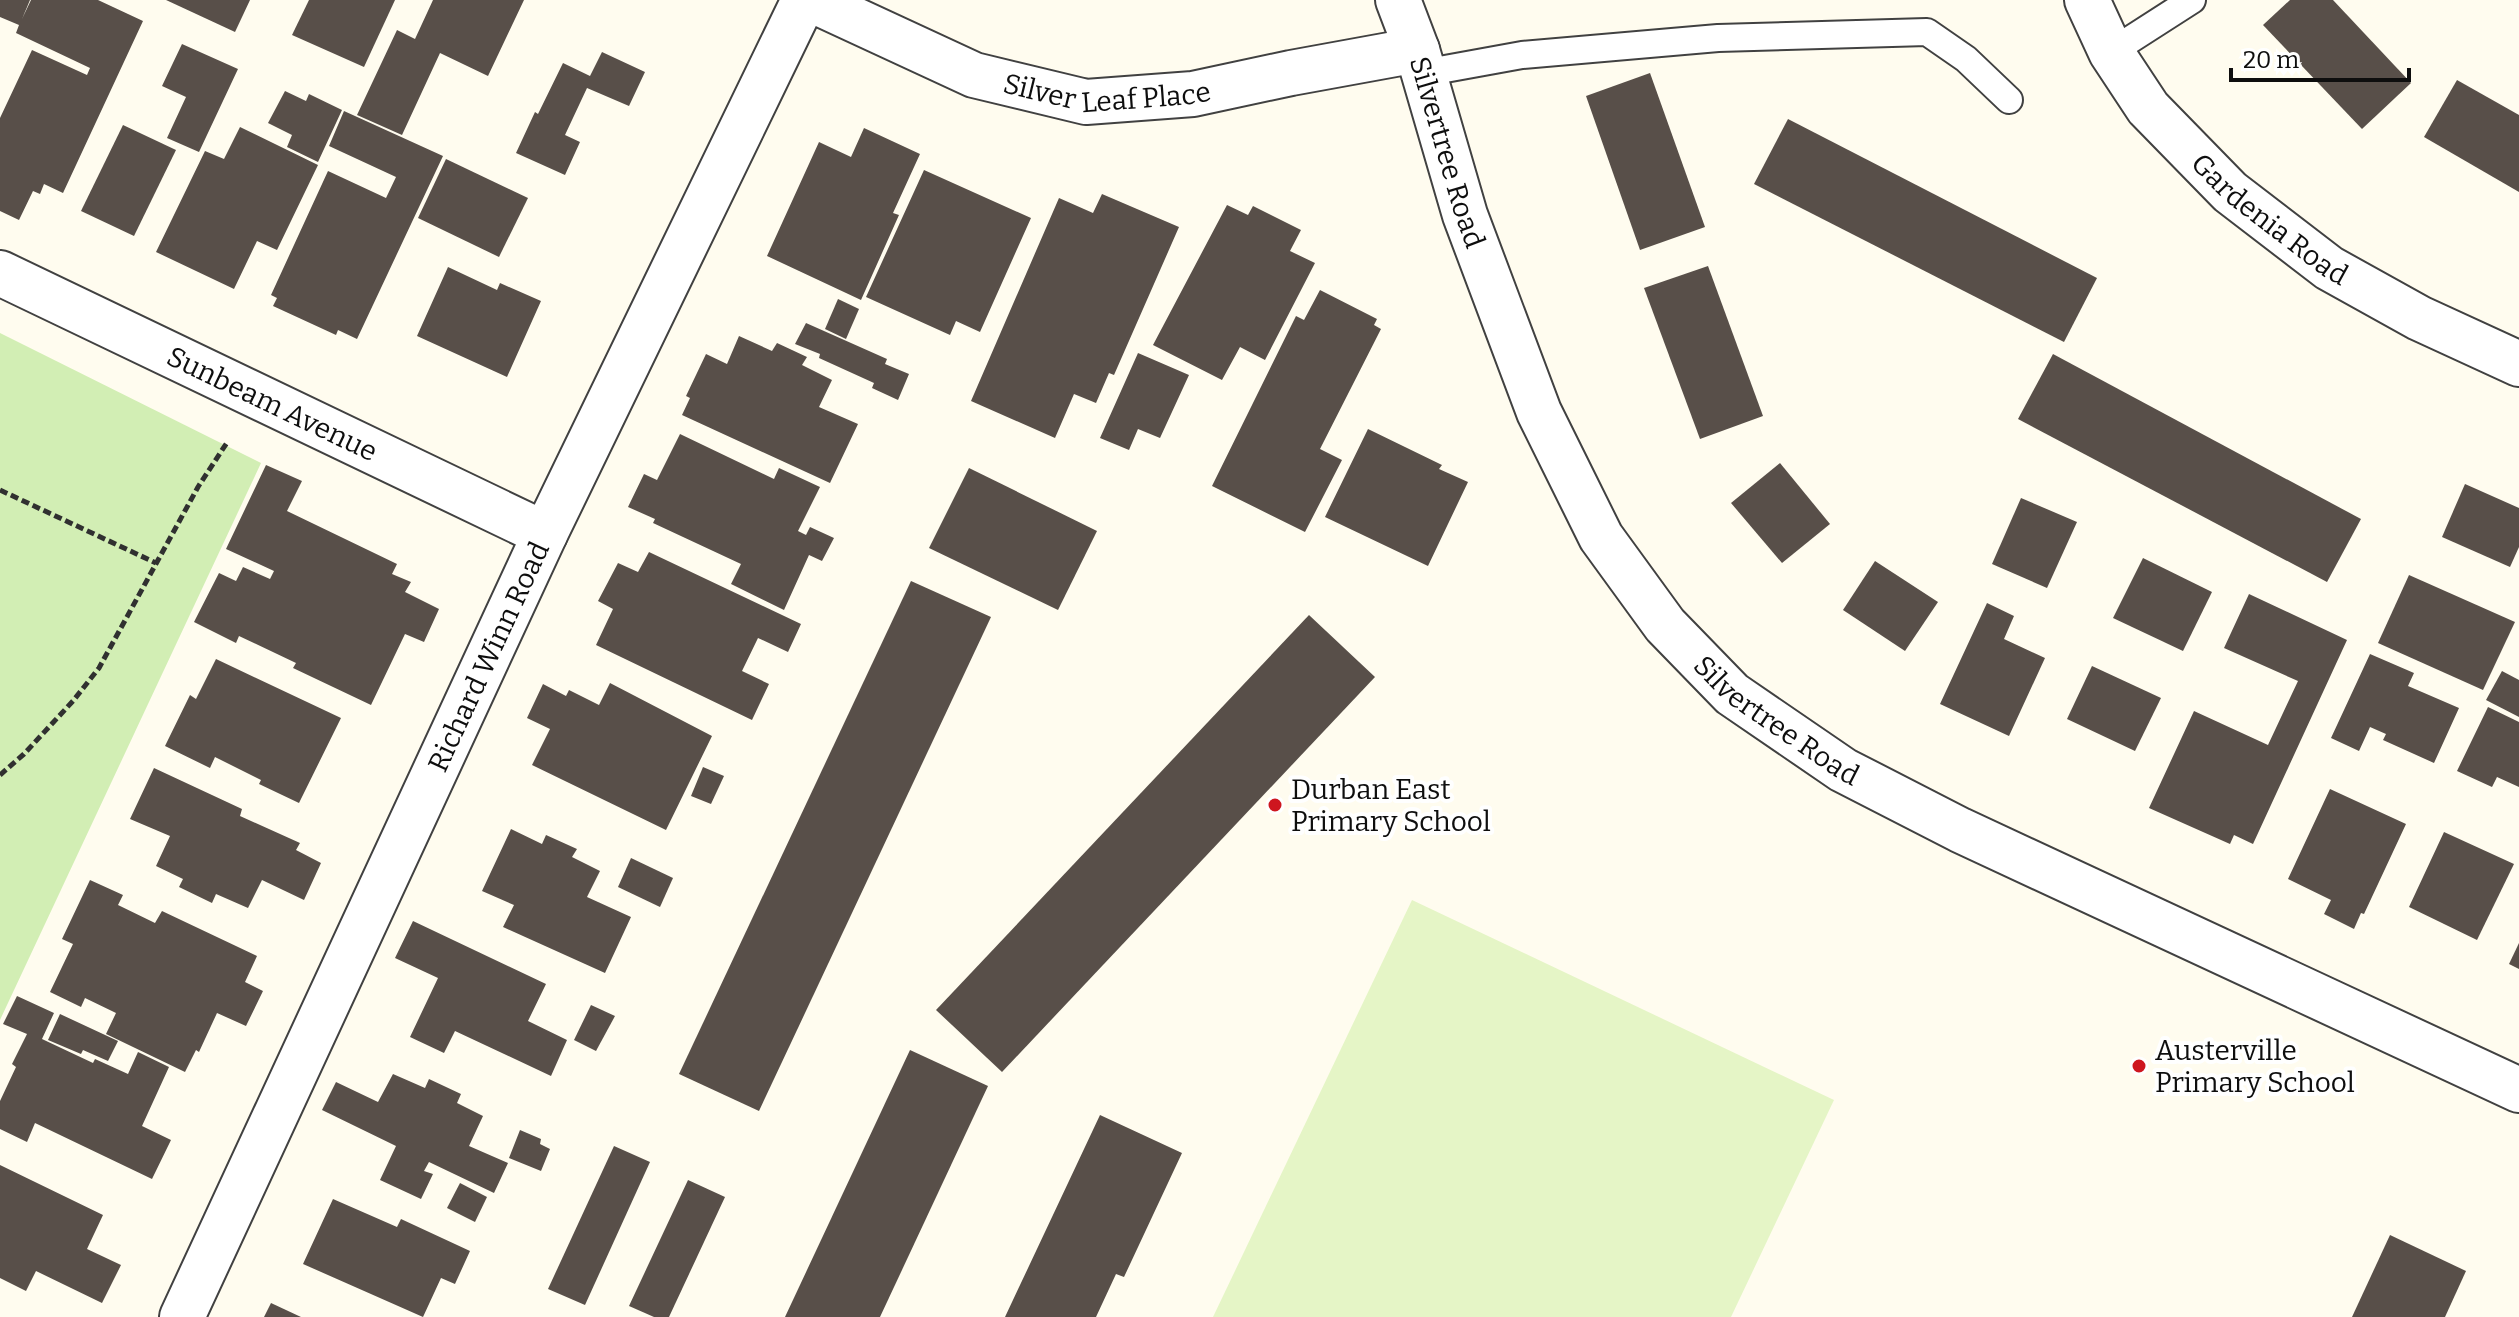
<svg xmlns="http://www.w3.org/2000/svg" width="2519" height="1317" viewBox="0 0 2519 1317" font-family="Bitter,serif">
  <rect width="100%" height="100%" fill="#fffcef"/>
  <path fill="#d2eeb4" d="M0,333L261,463L0,1020Z"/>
  <path fill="#e5f5c6" d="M1412,900L1834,1100L1731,1317H1213Z"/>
  <g fill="#584f49">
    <path d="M0,0H30L22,19L31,0H98L143,21L63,193L44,184L40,194L33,191L19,220L0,211V118L32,50L87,75L90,68L16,33L19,25L0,17Z"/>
    <path d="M166,0H250L235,32Z"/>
    <path d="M309,0H395L364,67L292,35Z"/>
    <path d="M433,0H524L488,76L440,53L402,135L357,115L397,30L415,39Z"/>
    <path d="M2290,0H2333L2411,83L2362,129L2263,25Z"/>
    <path d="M182,44L238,69L199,152L167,138L186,97L162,86Z"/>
    <path d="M602,52L645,72L629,106L587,88L565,135L580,142L565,175L516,153L535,112L538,114L563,63L590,76Z"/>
    <path d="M1650,73L1705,227L1640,250L1586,96Z"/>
    <path d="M2457,80L2519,115V192L2424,137Z"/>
    <path d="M285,91L306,101L309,94L342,110L318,162L287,147L292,135L268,123Z"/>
    <path d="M344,111L443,156L357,339L338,330L336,335L273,306L277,298L271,295L328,171L386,198L396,177L329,146Z"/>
    <path d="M1788,119L2097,278L2064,342L1754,184Z"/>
    <path d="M123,125L176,150L134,236L81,211Z"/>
    <path d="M240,127L318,165L277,250L257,241L234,289L156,252L205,151L224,159Z"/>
    <path d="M864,128L920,154L893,213L899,215L861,300L767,256L819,142L851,157Z"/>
    <path d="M446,159L528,198L499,257L418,218Z"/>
    <path d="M924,170L1031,218L980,332L956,321L950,335L866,297Z"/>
    <path d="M1102,194L1179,227L1114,375L1109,373L1096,403L1074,394L1055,438L971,401L1059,198L1093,213Z"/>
    <path d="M1227,205L1248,215L1253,206L1301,230L1290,251L1315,263L1265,360L1240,347L1222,380L1153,345Z"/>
    <path d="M1708,266L1763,416L1700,439L1644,288Z"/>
    <path d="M448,267L497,290L500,283L541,301L507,377L417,336Z"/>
    <path d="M1320,290L1377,319L1374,325L1381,329L1320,449L1342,460L1305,532L1212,486L1296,316L1304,320Z"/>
    <path d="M838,299L859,309L846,339L825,329Z"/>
    <path d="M806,323L887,359L885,364L909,374L898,400L872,388L874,383L819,358L820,354L795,344Z"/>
    <path d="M739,336L772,351L777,343L807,357L802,365L832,380L819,407L858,424L830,483L682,415L690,398L686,396L706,354L727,364Z"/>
    <path d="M1138,353L1189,375L1160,438L1138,429L1129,450L1100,438Z"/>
    <path d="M2053,354L2361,519L2327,582L2018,419Z"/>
    <path d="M1368,429L1442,465L1439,469L1468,482L1428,566L1325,517Z"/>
    <path d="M680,434L774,479L779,468L820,487L798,531L806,535L810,527L834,538L822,561L809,555L784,610L731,584L741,564L653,523L655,519L628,507L644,474L657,480Z"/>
    <path d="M1780,463L1830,524L1782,563L1731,503Z"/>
    <path d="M266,465L302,481L287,511L397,564L392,574L411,582L405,592L439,609L424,642L405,634L371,705L293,668L296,663L239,636L236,643L194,622L219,573L236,581L243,567L270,579L274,571L226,549Z"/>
    <path d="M969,468L1097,531L1058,610L929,548Z"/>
    <path d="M2465,484L2519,508V547L2510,567L2442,537Z"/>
    <path d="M2021,498L2077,522L2047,588L1992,564Z"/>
    <path d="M649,552L801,624L788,652L758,638L742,671L769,684L752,720L596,645L613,609L598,601L618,563L638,572Z"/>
    <path d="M2143,558L2212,592L2183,651L2113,618Z"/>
    <path d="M1875,561L1938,602L1905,651L1843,610Z"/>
    <path d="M2409,575L2515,622L2483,690L2378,643Z"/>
    <path d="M911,581L991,617L759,1111L679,1074Z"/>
    <path d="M2249,594L2347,640L2253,844L2234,835L2230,844L2149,808L2194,711L2268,745L2298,681L2224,648Z"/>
    <path d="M1987,603L2014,616L2004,639L2045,658L2009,736L1940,704Z"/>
    <path d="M1309,615L1375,677L1002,1072L936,1010Z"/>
    <path d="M2370,654L2414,673L2408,686L2459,708L2434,763L2383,740L2386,734L2370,727L2359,751L2331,738Z"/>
    <path d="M216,659L341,718L299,803L259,784L261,780L215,757L210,768L165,746L190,695L196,699Z"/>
    <path d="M2092,666L2161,698L2135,751L2067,719Z"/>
    <path d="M2502,671L2519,680V717L2486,700Z"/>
    <path d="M610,683L712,736L666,830L532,765L550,729L527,718L543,684L566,696L569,690L599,705Z"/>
    <path d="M2488,707L2519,722V787L2497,777L2492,787L2457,771Z"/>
    <path d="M703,767L724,776L711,804L691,796Z"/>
    <path d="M154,768L242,809L240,816L300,843L296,850L321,863L304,900L262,880L248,908L216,894L212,903L179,887L183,879L156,866L170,836L130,819Z"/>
    <path d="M2330,789L2406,824L2364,914L2361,913L2354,929L2324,914L2331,900L2288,879Z"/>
    <path d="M511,829L542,844L546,835L577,849L572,857L600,871L587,897L631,917L605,973L503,927L514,905L482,891Z"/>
    <path d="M2444,832L2514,864L2477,940L2409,907Z"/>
    <path d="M631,858L673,878L660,907L618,887Z"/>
    <path d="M90,880L123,895L118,905L155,923L162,911L257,956L245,982L263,991L246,1026L217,1013L199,1052L196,1050L185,1072L106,1034L116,1013L85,998L81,1007L50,992L73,944L62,939Z"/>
    <path d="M413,921L546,984L528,1021L567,1040L551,1076L455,1031L444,1053L410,1037L438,978L395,958Z"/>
    <path d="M2519,943V969L2509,964Z"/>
    <path d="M17,996L54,1013L42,1039L93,1063L95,1059L128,1074L138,1052L169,1067L142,1126L171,1140L152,1179L35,1123L27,1142L0,1129V1101L16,1067L12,1064L27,1034L3,1024Z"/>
    <path d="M591,1005L615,1016L596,1051L574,1040Z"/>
    <path d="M60,1014L118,1041L108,1061L83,1050L81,1054L48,1040Z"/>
    <path d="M910,1050L988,1086L880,1317H785Z"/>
    <path d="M393,1074L425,1088L429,1079L461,1094L457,1103L483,1116L469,1146L508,1163L494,1193L429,1162L424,1171L433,1174L421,1199L380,1180L396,1146L322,1110L336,1082L378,1102Z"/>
    <path d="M1100,1115L1182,1153L1124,1277L1116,1274L1096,1317H1005Z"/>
    <path d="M520,1130L541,1139L540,1144L550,1149L541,1171L509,1158Z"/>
    <path d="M614,1146L650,1162L585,1305L548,1289Z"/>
    <path d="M0,1165L103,1215L87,1249L121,1265L102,1303L36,1271L26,1291L0,1278Z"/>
    <path d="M688,1180L725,1197L669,1317H654L629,1306Z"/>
    <path d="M460,1183L487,1197L475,1222L447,1208Z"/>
    <path d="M333,1199L397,1227L401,1219L470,1251L455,1284L441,1278L423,1317L303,1264Z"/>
    <path d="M2390,1235L2466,1271L2445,1317H2352Z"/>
    <path d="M271,1303L301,1317H264Z"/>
  </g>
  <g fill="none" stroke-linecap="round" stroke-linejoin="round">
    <g stroke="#414141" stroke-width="30">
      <g id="service">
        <path d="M2111,52L2192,0"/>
        <path d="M1423,73L1522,55L1718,38L1927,32L1966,59L2009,100"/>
      </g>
    </g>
    <g stroke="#414141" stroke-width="48">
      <g id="minor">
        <path id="s1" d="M812,0L974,75L1086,102L1193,94L1291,73L1417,50"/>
        <path id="s2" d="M1398,0L1417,50L1465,215L1539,412L1601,537L1665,625L1732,694L1843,770L1960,830L2519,1090"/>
        <path id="s3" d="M2087,0L2111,52L2148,108L2230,192L2329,268L2419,318L2519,364"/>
        <path id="s4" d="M0,273L545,534"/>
        <path id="s5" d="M182,1317L545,534L804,0"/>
      </g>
    </g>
    <g stroke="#303030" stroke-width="5" stroke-dasharray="8 4" stroke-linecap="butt">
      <path d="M0,490L156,563"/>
      <path d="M0,775L24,754L73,701L99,668L198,487L228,441"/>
    </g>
    <use href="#service" stroke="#fff" stroke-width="26"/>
    <use href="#minor" stroke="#fff" stroke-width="44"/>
  </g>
  <g fill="#ce161f" stroke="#fff" stroke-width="3">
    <circle cx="1275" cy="805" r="8"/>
    <circle cx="2139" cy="1066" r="8"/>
  </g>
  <g text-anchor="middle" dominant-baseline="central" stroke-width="8" stroke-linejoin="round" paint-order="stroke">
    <g font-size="28" fill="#0e0e0e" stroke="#fff">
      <text stroke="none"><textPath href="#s1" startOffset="314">Silver Leaf Place</textPath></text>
      <text stroke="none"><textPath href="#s2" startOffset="160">Silvertree Road</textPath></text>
      <text stroke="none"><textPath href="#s3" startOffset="290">Gardenia Road</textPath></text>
      <text stroke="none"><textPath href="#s4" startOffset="302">Sunbeam Avenue</textPath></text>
      <text stroke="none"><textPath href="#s5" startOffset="728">Richard Winn Road</textPath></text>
      <text stroke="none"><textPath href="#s2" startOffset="832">Silvertree Road</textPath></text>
    </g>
    <g font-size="28" fill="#0e0e0e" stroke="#fff" text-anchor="start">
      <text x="1291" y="789">Durban East<tspan x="1291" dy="32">Primary School</tspan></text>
      <text x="2155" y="1050">Austerville<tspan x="2155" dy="32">Primary School</tspan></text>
    </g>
  </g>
  <path d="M2231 68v12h178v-12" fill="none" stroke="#0e0e0e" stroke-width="4"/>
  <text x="2243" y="68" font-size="24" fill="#0e0e0e" stroke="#ffffff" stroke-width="6" paint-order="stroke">20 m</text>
</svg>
